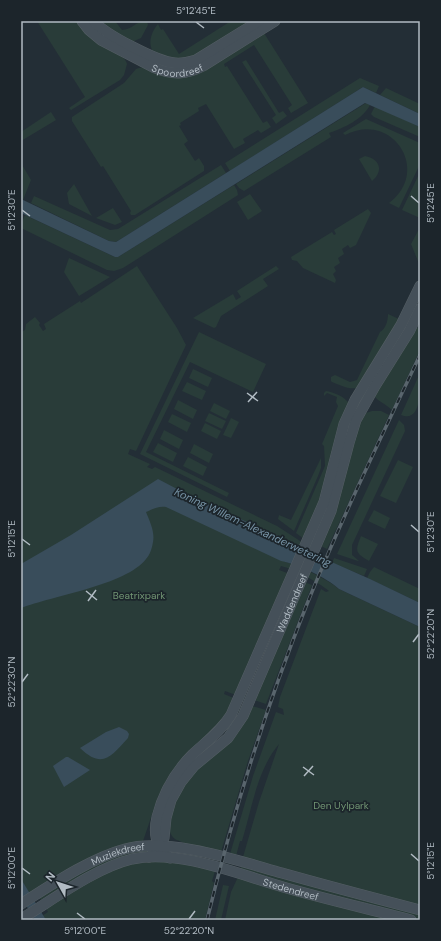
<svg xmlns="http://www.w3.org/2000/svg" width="441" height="941" viewBox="0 0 441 941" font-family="'DM Sans',sans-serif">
  <rect width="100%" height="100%" fill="#232e36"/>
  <g fill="#293c39">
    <path d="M37,21H77C84,30 93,39 102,46C111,52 124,53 127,64L124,75L120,80L71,110L69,108L85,97Z"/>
    <path d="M97,21H115L122,30C132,30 135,21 147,21L148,25L141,38L132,42Z"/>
    <path d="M231,21H251L197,56L175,60L152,50C148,41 152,31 158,24L161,30L163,29L179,54Z"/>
    <path d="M264,33L308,103L291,113L288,108L292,105L254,45L224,64L225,67L227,66L263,123L267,121L271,127L261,133L258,130L243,139L245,143L234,149L206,104L198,108L199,111L180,123L181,125L179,126L188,141L184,144L195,161L199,158L204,166V171L135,215H131L130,213L131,211L103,166L101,167L72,121V117L124,83L136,69L139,68L144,67L162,74Z"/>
    <path d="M246,60L279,113L283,111L287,116L276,124L272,118L276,115L242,62Z"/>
    <path d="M360,78L379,86L376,93L363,87L230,171L225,163Z"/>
    <path d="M386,88L420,104V114L380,95Z"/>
    <path d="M366,103L370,105C363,119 344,128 329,133L331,137L244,191L239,188L236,184Z"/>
    <path d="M375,106L420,127V137L374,117L371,114Z"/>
    <path d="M51,112L56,120L21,141V132Z"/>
    <path d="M366,119L420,143V164L399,208L389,203C432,171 392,110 345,135L343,133Z"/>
    <path d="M365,156C380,159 384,171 372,181L359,159Z"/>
    <path d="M21,163L31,180L23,200L21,199Z"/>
    <path d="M221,165L226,173L116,242L109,241L31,203L34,196L110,230L118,229Z"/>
    <path d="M420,172V218L402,210Z"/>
    <path d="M74,184L92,216L69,204L67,193Z"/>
    <path d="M234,185L237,190L238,195L123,268L114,271L107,270L21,228V224L25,215L115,257H118Z"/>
    <path d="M250,194L262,211L248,220L237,202Z"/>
    <path d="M113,208L122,222L115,225L96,218Z"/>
    <path d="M368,209L371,213L356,245L350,248L348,245L342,249L344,254L338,258L340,263L334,267L336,271L333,274L336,280L335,283L303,268L297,261L292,260L291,257L332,232L334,235L336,234L334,230Z"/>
    <path d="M418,231H420V266L411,244Z"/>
    <path d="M69,258L110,277L79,296L64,272Z"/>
    <path d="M137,266L177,328L186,345L136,451L130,449L128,454L150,464L147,467L152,469L155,467L277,526L311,548L317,551L283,561C299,566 326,578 339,589L420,627V907L243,857L259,802L279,744C257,770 252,808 242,841H240L236,856L230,854L253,776L276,712L284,715L283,709L278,707L280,697L321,589L326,592L329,591C318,582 294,569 281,566L279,570L290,574L236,695L225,691L224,694L236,699L226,717L177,766L168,777L158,797L143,841L21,901V332L25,330L26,324L35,317L40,323L39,325L43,331L46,329L44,324L80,301L81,303Z"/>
    <path d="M276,266L279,269L263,279L268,286L221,316L216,327L214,328L193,318L233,294L236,300L241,297L237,291Z"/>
    <path d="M388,314L399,319L398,321L359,387C351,391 340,385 332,382L331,381V377L335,375L350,382L357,380L380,332C386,329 388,320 388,314Z"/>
    <path d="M416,327L420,329V350L392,410C386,404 379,402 374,396Z"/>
    <path d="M199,332L266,364L253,392L190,362L146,452L229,493L227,497L140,454Z"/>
    <path d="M193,369L212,378L208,387L189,378Z"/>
    <path d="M420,373C420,384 423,424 401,415Z"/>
    <path d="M187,382L206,391L202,400L182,391Z"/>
    <path d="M326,391C333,392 346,397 349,404L319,504L304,539L296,533L325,466L324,446L322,444L338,406L336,402L337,397L327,393L324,396V393Z"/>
    <path d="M178,400L197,410L193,419L174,409Z"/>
    <path d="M214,403L230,411L226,419L210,411Z"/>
    <path d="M372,411H381L389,415L327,549L321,546L352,446L363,416L366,413Z"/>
    <path d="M209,413L226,421L222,429L205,421Z"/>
    <path d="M172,414L191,423L187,432L168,422Z"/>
    <path d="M231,418L239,422L231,438L223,435Z"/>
    <path d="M399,420L404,425L405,431L352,545V555L359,561H358L337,554Z"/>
    <path d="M205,423L221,431L217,439L201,431Z"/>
    <path d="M164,430L183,440L179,449L160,439Z"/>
    <path d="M158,443L177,453L173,462L153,452Z"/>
    <path d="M194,444L213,454L209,463L190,453Z"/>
    <path d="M188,457L207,467L203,476L183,466Z"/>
    <path d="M321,458V468L318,476L294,531L278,519L279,515L291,520Z"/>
    <path d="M398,460L413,467L396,503L380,496Z"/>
    <path d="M374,510L390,518L385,529L368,521Z"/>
    <path d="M361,536L378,544L369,561C355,553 355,551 361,536Z"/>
    <path d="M334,558L367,569L364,576L332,563Z"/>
    <path d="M374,567L420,589V603L367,578L370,572Z"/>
    <path d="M304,582L312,585L266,704L254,700Z"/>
    <path d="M252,706L266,710L248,761L221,852C210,849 183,844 175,839C170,835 169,830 169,825L178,791Z"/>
    <path d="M155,849L43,903L39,897L107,857Z"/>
    <path d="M169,861L215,871L212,881L214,883L205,920H36L48,912L46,908L96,876L134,863Z"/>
    <path d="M241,866L420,912V919L240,872Z"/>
    <path d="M238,877L399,920H225L231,892Z"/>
    <path d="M223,885L229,886L221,920H215Z"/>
  </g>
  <g fill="#394d5b">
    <path d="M363,87L420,114V127L365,103L118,257H115L21,213V199L109,241L116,242Z"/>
    <path d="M158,479L198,500L283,538L300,548L370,579L420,603V627L339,589C326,577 299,565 281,561L166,507C158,506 153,509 146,512C150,522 155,532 153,542C152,548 150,555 146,559C126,585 52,596 21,608V564L71,535Z"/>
    <path d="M119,727L127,731L129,734L128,738C111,756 103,770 80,748L106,732Z"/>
    <path d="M66,757H68L90,770L64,787L53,766Z"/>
    <path d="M21,879L46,920H35L21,897Z"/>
  </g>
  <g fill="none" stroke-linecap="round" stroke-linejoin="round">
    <g stroke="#545e64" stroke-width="11">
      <g id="secondary">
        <path id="s1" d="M82,21L89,30L101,40L155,68C172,75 186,75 203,66L275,21"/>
        <path d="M94,21C104,34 158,62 175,63C182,64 189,62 196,60L259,21"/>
        <path id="s2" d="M149,857L154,853L164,838L166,818L171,800L181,782L194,766L228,738L243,716L331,511L349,443L356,420L375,386L410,330L420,309"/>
        <path d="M170,858C156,848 153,834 157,817C163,793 175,772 193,754C207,741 221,731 231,715L324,502L344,424L355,400L401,325L420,286"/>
        <path id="s3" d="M21,904C51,885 91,858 125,849C169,837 239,861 282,873C328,886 374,898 420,910"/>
        <path id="s4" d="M21,919C54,899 95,868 132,859C179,849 238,874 283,887C325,899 369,909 411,920"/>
      </g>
    </g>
    <use href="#secondary" stroke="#455059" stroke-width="10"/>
    <g stroke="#59656d" stroke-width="3.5">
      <path id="rail" d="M207,920C233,813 266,707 307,604C341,520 381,437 420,355"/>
    </g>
    <use href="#rail" stroke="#1c252b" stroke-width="2" stroke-dasharray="6" stroke-linecap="butt"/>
  </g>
  <path fill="none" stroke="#b1bbc3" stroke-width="1.5" d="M196,22L204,28M411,196L419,203M22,210L30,216M247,393L258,401M248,402L257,392M411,525L419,532M22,539L30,545M86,591L97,600M88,601L96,590M413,642L419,634M22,682L28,674M303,767L314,775M304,776L313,766M411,854L419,861M22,868L30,874M77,913L85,919M189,919L195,911"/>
  <g text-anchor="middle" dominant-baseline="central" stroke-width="3.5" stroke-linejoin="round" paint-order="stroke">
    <g font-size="10" fill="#b1bbc3" stroke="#1c252b">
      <text stroke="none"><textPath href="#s1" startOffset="111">Spoordreef</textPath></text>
      <text stroke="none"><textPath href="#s2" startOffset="298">Waddendreef</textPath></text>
      <text stroke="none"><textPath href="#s3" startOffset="110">Muziekdreef</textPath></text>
      <text stroke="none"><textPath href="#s4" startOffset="290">Stedendreef</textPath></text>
    </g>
    <g font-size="10" fill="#729674" stroke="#1c252b">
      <text x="139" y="595">Beatrixpark</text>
      <text x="341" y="805">Den Uylpark</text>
    </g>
    <g font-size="11" font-style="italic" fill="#7591a3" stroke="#1c252b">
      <text transform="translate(253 527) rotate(25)">Koning Willem-Alexanderwetering</text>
    </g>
  </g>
  <rect width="441" height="941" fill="none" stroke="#1c252b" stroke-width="44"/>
  <g transform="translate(58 883) rotate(309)" stroke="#1c252b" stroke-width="3" paint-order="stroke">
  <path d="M0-3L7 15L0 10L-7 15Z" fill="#b1bbc3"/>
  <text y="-6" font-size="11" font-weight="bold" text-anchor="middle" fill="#b1bbc3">N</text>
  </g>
  <rect x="22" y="22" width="397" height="897" fill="none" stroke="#b1bbc3" stroke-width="1.5"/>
  <g font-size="10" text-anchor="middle" fill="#b1bbc3">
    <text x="196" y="14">5°12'45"E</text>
    <text transform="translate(430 203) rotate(-90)" y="4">5°12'45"E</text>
    <text transform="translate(11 210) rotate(-90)" y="4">5°12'30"E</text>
    <text transform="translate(430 532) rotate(-90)" y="4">5°12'30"E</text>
    <text transform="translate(11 539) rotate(-90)" y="4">5°12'15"E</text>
    <text transform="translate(430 634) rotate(-90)" y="4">52°22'20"N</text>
    <text transform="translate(11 682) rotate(-90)" y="4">52°22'30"N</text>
    <text transform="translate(430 861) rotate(-90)" y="4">5°12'15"E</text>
    <text transform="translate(11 868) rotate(-90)" y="4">5°12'00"E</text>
    <text x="85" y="934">5°12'00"E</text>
    <text x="189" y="934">52°22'20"N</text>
  </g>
</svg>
